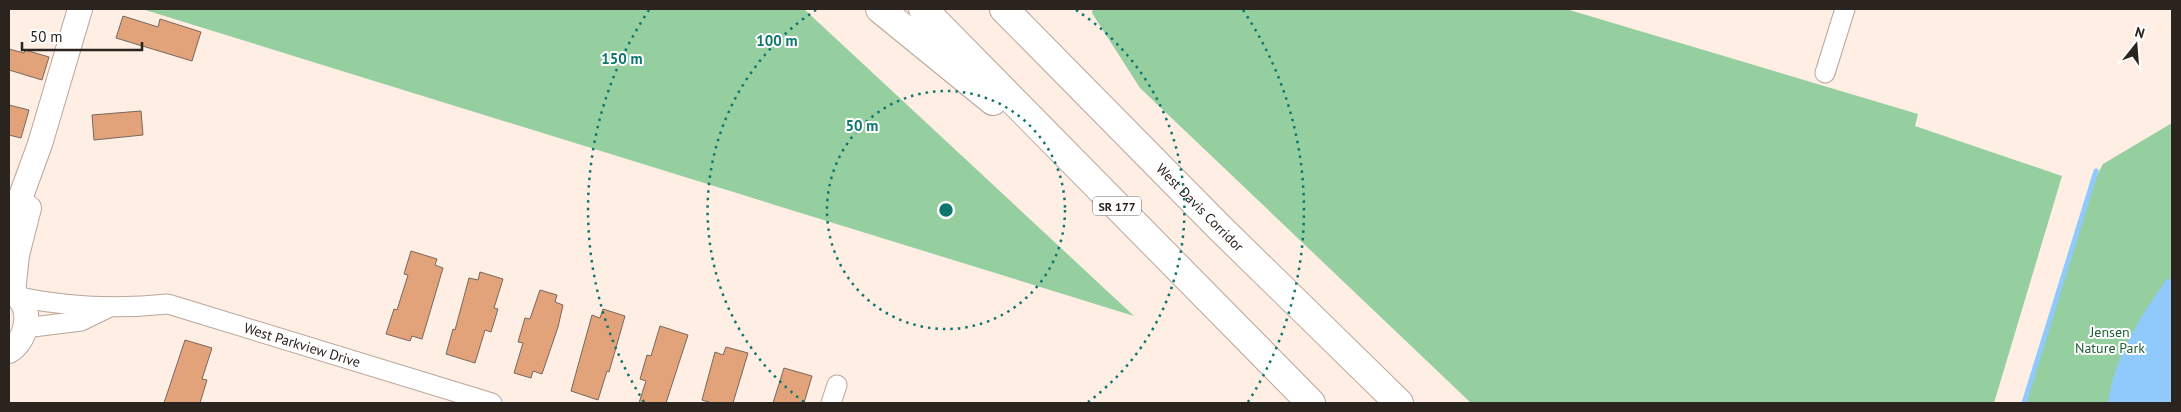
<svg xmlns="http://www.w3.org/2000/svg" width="2181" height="412" viewBox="0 0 2181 412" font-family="'PT Sans',sans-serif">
  <rect width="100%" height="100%" fill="#feeee3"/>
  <g fill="#95cfa0">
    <path d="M142,9H804L1134,316L213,31Z"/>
    <path d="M1093,9H1566L1918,114L1915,126L2062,176L1994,403H1471L1140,88L1092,13Z"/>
    <path d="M2172,123V403H2026L2091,186L2103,164Z"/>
  </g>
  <path fill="#90c9fb" d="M2172,278V403H2108C2114,358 2140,317 2166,280Z"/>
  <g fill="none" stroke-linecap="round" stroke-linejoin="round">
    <path stroke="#90c9fb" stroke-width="5" d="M2024,403L2096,171"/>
  </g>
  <g fill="#e2a37b" stroke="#79675c">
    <path d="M123,16L158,27L160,19L201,32L192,61L116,38Z"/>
    <path d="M9,49L24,53L25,50L49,57L42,80L9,70Z"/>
    <path d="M9,105L29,110L21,138L9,135Z"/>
    <path d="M141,111L143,135L94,140L92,115Z"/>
    <path d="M411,251L437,259L435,265L443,268L422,339L412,336L410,341L386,334L394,309L397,310L408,275L404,274Z"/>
    <path d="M480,272L503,279L494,308L498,309L491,332L485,330L475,363L446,354L453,329L455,330L469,278L478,280Z"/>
    <path d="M540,290L557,295L555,302L563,305L558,327L542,374L533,371L531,378L514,373L523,343L518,342L525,318L530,319Z"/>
    <path d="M603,309L625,316L609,372L607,371L598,400L571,391L592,315L600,318Z"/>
    <path d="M660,326L688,335L666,403H639L646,381L640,379L647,355L651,356Z"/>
    <path d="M185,340L212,348L202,379L207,380L200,403H164Z"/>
    <path d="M726,347L748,353L733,403H712L702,400L715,352L723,355Z"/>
    <path d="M784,368L812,376L804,403H773Z"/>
  </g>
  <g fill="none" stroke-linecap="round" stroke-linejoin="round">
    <g stroke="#baa69a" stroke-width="21">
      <g id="minor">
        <path d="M1825,73L1845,9"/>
        <path id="s1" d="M19,297C68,307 119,309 168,304L492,403"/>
        <path d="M25,328L81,321L110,307"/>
        <path d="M831,403L837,385"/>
      </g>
    </g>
    <g stroke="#baa69a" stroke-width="26">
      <g id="tertiary">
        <path d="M9,229L40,144L80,9"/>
        <path d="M9,289C12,292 16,294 18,297C33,312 26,341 9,351"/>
        <path d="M13,292L17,255L29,208"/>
      </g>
    </g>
    <g stroke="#baa69a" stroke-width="30">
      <g id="motorway">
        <path d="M880,9L993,101"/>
        <path d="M923,9L1311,403"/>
        <path id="s2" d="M1004,9L1220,228L1399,403"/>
      </g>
    </g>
    <use href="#minor" stroke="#fff" stroke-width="19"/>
    <use href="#tertiary" stroke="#fff" stroke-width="24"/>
    <use href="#motorway" stroke="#fff" stroke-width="28"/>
  </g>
  <g fill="none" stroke="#0f766e" stroke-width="2.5" stroke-dasharray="2.5 5">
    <circle cx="946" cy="210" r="119"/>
    <path d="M804 402A239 239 0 0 1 816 10M1076 10A239 239 0 0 1 1088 402"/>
    <path d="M644 402A358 358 0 0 1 649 10M1243 10A358 358 0 0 1 1248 402"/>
  </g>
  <g text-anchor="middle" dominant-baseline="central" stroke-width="4" stroke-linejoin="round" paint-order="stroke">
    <rect fill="#fff" stroke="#6b6562" stroke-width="1" x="1093" y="196.5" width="48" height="19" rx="4"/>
    <g font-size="12" font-weight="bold" fill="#2b231e">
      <text x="1117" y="206">SR 177</text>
    </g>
    <g font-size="14" fill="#2b231e" stroke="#fff">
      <text stroke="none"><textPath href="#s2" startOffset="279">West Davis Corridor</textPath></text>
      <text stroke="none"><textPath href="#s1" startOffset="290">West Parkview Drive</textPath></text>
    </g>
    <g font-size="14" fill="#1d5d31" stroke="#fff">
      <text x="2110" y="332">Jensen<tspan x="2110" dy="16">Nature Park</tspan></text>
    </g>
  </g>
  <circle cx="946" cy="210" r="8" fill="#0f766e" stroke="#fff" stroke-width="2.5"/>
  <g font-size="15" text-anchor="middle" font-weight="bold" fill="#0f766e" stroke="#fff" stroke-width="4" stroke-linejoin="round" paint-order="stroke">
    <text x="777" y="46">100 m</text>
    <text x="622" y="64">150 m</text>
    <text x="862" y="131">50 m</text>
  </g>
  <rect width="2181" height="412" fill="none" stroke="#2b231e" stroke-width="20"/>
  <g transform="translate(2136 45) rotate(17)" stroke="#ffffff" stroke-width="4" paint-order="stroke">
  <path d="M0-4L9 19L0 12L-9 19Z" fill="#2b231e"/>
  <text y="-8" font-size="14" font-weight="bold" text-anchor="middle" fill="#2b231e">N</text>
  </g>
  <path d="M22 42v8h120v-8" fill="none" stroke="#2b231e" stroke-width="2.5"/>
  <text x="30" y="42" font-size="15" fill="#2b231e" stroke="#ffffff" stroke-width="4" paint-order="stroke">50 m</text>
</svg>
